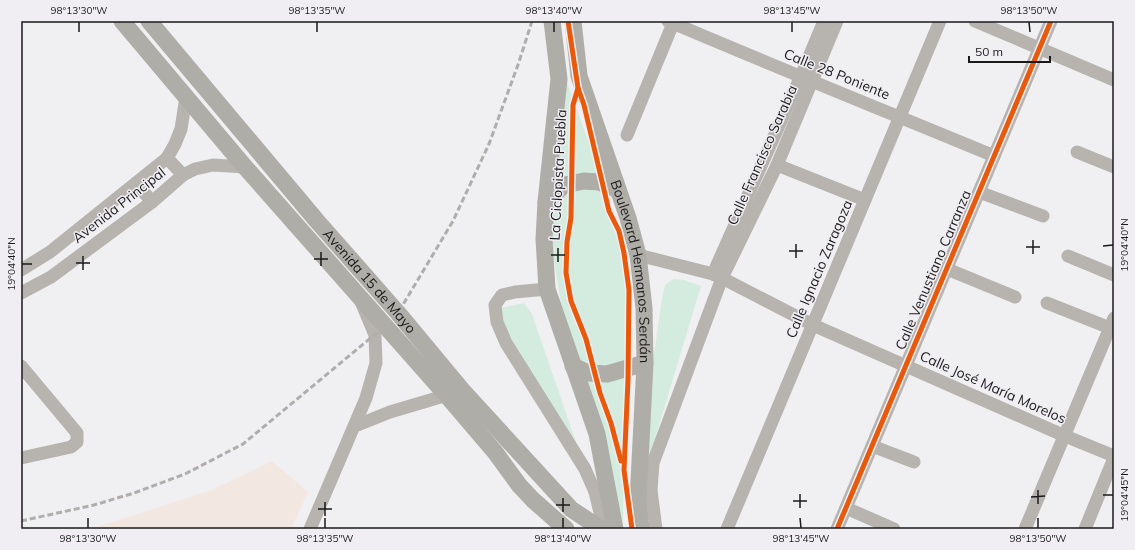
<svg xmlns="http://www.w3.org/2000/svg" width="1135" height="550" viewBox="0 0 1135 550" font-family="Mulish,sans-serif">
  <rect width="100%" height="100%" fill="#f0eff2"/>
  <path fill="#f3e7e1" d="M272,461L308,492L291,529H91L212,490Z"/>
  <g fill="#d4ecdf">
    <path d="M561,66L597,165L621,248L627,288L623,523L573,345L564,322L549,228Z"/>
    <path d="M674,279L684,280L701,286L643,478L637,471L662,299L665,285Z"/>
    <path d="M524,303L532,314L589,480L495,324L500,308Z"/>
  </g>
  <g fill="none" stroke-linecap="round" stroke-linejoin="round">
    <g stroke="#b7b4b0" stroke-width="13">
      <path d="M668,21C776,67 885,111 994,156"/>
      <path d="M975,21L1114,80"/>
      <path d="M627,135L674,21"/>
      <path d="M1077,152L1114,167"/>
      <path d="M167,158L183,175"/>
      <path d="M777,165L865,200"/>
      <path d="M136,183L152,202"/>
      <path d="M979,192L1043,216"/>
      <path d="M638,255L713,274L722,278L813,325L1065,436L1114,456"/>
      <path d="M1068,256L1114,275"/>
      <path d="M947,269L1015,297"/>
      <path d="M21,270L50,252L167,158L175,144L181,129L186,97"/>
      <path d="M713,274L801,76L824,21"/>
      <path d="M547,289L515,292L502,295L495,305L497,322L506,343L585,469L595,492L604,529"/>
      <path d="M21,293L51,277L152,202L183,175L195,169L213,165L245,167"/>
      <path d="M1047,303L1110,328"/>
      <path d="M21,366L77,433V442L71,447L21,458"/>
      <path d="M355,426L390,412L454,393"/>
      <path d="M872,446L914,462"/>
      <path d="M846,508L894,529"/>
      <path d="M310,529L366,398L376,363L375,335L362,304"/>
      <path d="M656,529L651,490L653,463L722,278L777,165L837,21"/>
      <path d="M727,529L940,21"/>
      <path d="M837,529L1051,21"/>
      <path d="M1025,529L1114,318"/>
      <path d="M1085,529L1114,458"/>
    </g>
    <g stroke="#afada7" stroke-width="17">
      <path d="M122,21L245,167L447,396L495,452L519,485L533,500L566,529"/>
      <path id="s1" d="M149,21L317,221L398,313L462,390L571,509L601,529"/>
      <path d="M552,21L559,79L546,202L544,239L547,289L597,434L615,529"/>
      <path id="s2" d="M573,21L579,76L628,218L638,255L644,308L645,363L638,501L641,529"/>
      <path d="M546,202L564,185L584,181L599,182L618,190"/>
      <path d="M573,366L588,373L607,374L645,363"/>
    </g>
    <path stroke="#afaeac" stroke-width="3" stroke-dasharray="6 3" stroke-linecap="butt" d="M21,521L94,505L134,493L185,474L243,444L385,326L398,313L453,221L489,144L519,62L532,21"/>
    <g stroke="#f0eef3" stroke-width="8">
      <g id="cycleway">
        <path d="M568,21L578,88L584,105L609,211L619,231L624,253L627,275L629,290L628,380L624,470L632,529"/>
        <path d="M578,88L573,105L571,218L567,242L566,273L571,301L586,339L600,393L611,423L621,461"/>
        <path d="M837,529L1051,21"/>
      </g>
    </g>
    <use href="#cycleway" stroke="#e8590c" stroke-width="5"/>
  </g>
  <path fill="none" stroke="#1a1a1b" stroke-width="1.5" d="M79,22V32M317,22V32M554,22V32M792,22V32M1029,22L1030,32M1033,240V254M796,244V258M1103,246L1113,245M1026,247H1040M558,248V262M789,251H803M321,252V266M551,255H565M83,256V270M314,259H328M76,263H90M22,264H32M1038,490V504M800,494V508M1103,495H1113M1031,497L1045,496M563,498V512M793,501H807M325,502V516M556,505H570M318,509H332M88,518V528M325,518V528M563,518V528M800,518L801,528M1038,518V528"/>
  <g text-anchor="middle" dominant-baseline="central" stroke-width="3" stroke-linejoin="round" paint-order="stroke">
    <g font-size="14" fill="#1a1a1b" stroke="#f0eef3">
      <text transform="translate(837 74) rotate(22)">Calle 28 Poniente</text>
      <text transform="translate(762 155) rotate(-66)">Calle Francisco Sarabia</text>
      <text transform="translate(558 175) rotate(-87)">La Ciclopista Puebla</text>
      <text transform="translate(119 205) rotate(-38)">Avenida Principal</text>
      <text transform="translate(819 269) rotate(-67)">Calle Ignacio Zaragoza</text>
      <text transform="translate(933 270) rotate(-67)">Calle Venustiano Carranza</text>
      <text stroke="none"><textPath href="#s2" startOffset="259">Boulevard Hermanos Serdán</textPath></text>
      <text stroke="none"><textPath href="#s1" startOffset="341">Avenida 15 de Mayo</textPath></text>
      <text transform="translate(993 387) rotate(24)">Calle José María Morelos</text>
    </g>
  </g>
  <rect width="1135" height="550" fill="none" stroke="#f0eef3" stroke-width="44"/>
  <path d="M969 56v6h81v-6" fill="none" stroke="#1a1a1b" stroke-width="2"/>
  <text x="975" y="56" font-size="12" fill="#1a1a1b" stroke="#f0eef3" stroke-width="3" paint-order="stroke">50 m</text>
  <rect x="22" y="22" width="1091" height="506" fill="none" stroke="#1a1a1b" stroke-width="1.5"/>
  <g font-size="10" text-anchor="middle" fill="#1a1a1b">
    <text x="79" y="14">98°13'30"W</text>
    <text x="317" y="14">98°13'35"W</text>
    <text x="554" y="14">98°13'40"W</text>
    <text x="792" y="14">98°13'45"W</text>
    <text x="1029" y="14">98°13'50"W</text>
    <text transform="translate(1124 245) rotate(-90)" y="4">19°04'40"N</text>
    <text transform="translate(11 264) rotate(-90)" y="4">19°04'40"N</text>
    <text transform="translate(1124 495) rotate(-90)" y="4">19°04'45"N</text>
    <text x="88" y="542">98°13'30"W</text>
    <text x="325" y="542">98°13'35"W</text>
    <text x="563" y="542">98°13'40"W</text>
    <text x="801" y="542">98°13'45"W</text>
    <text x="1038" y="542">98°13'50"W</text>
  </g>
</svg>
